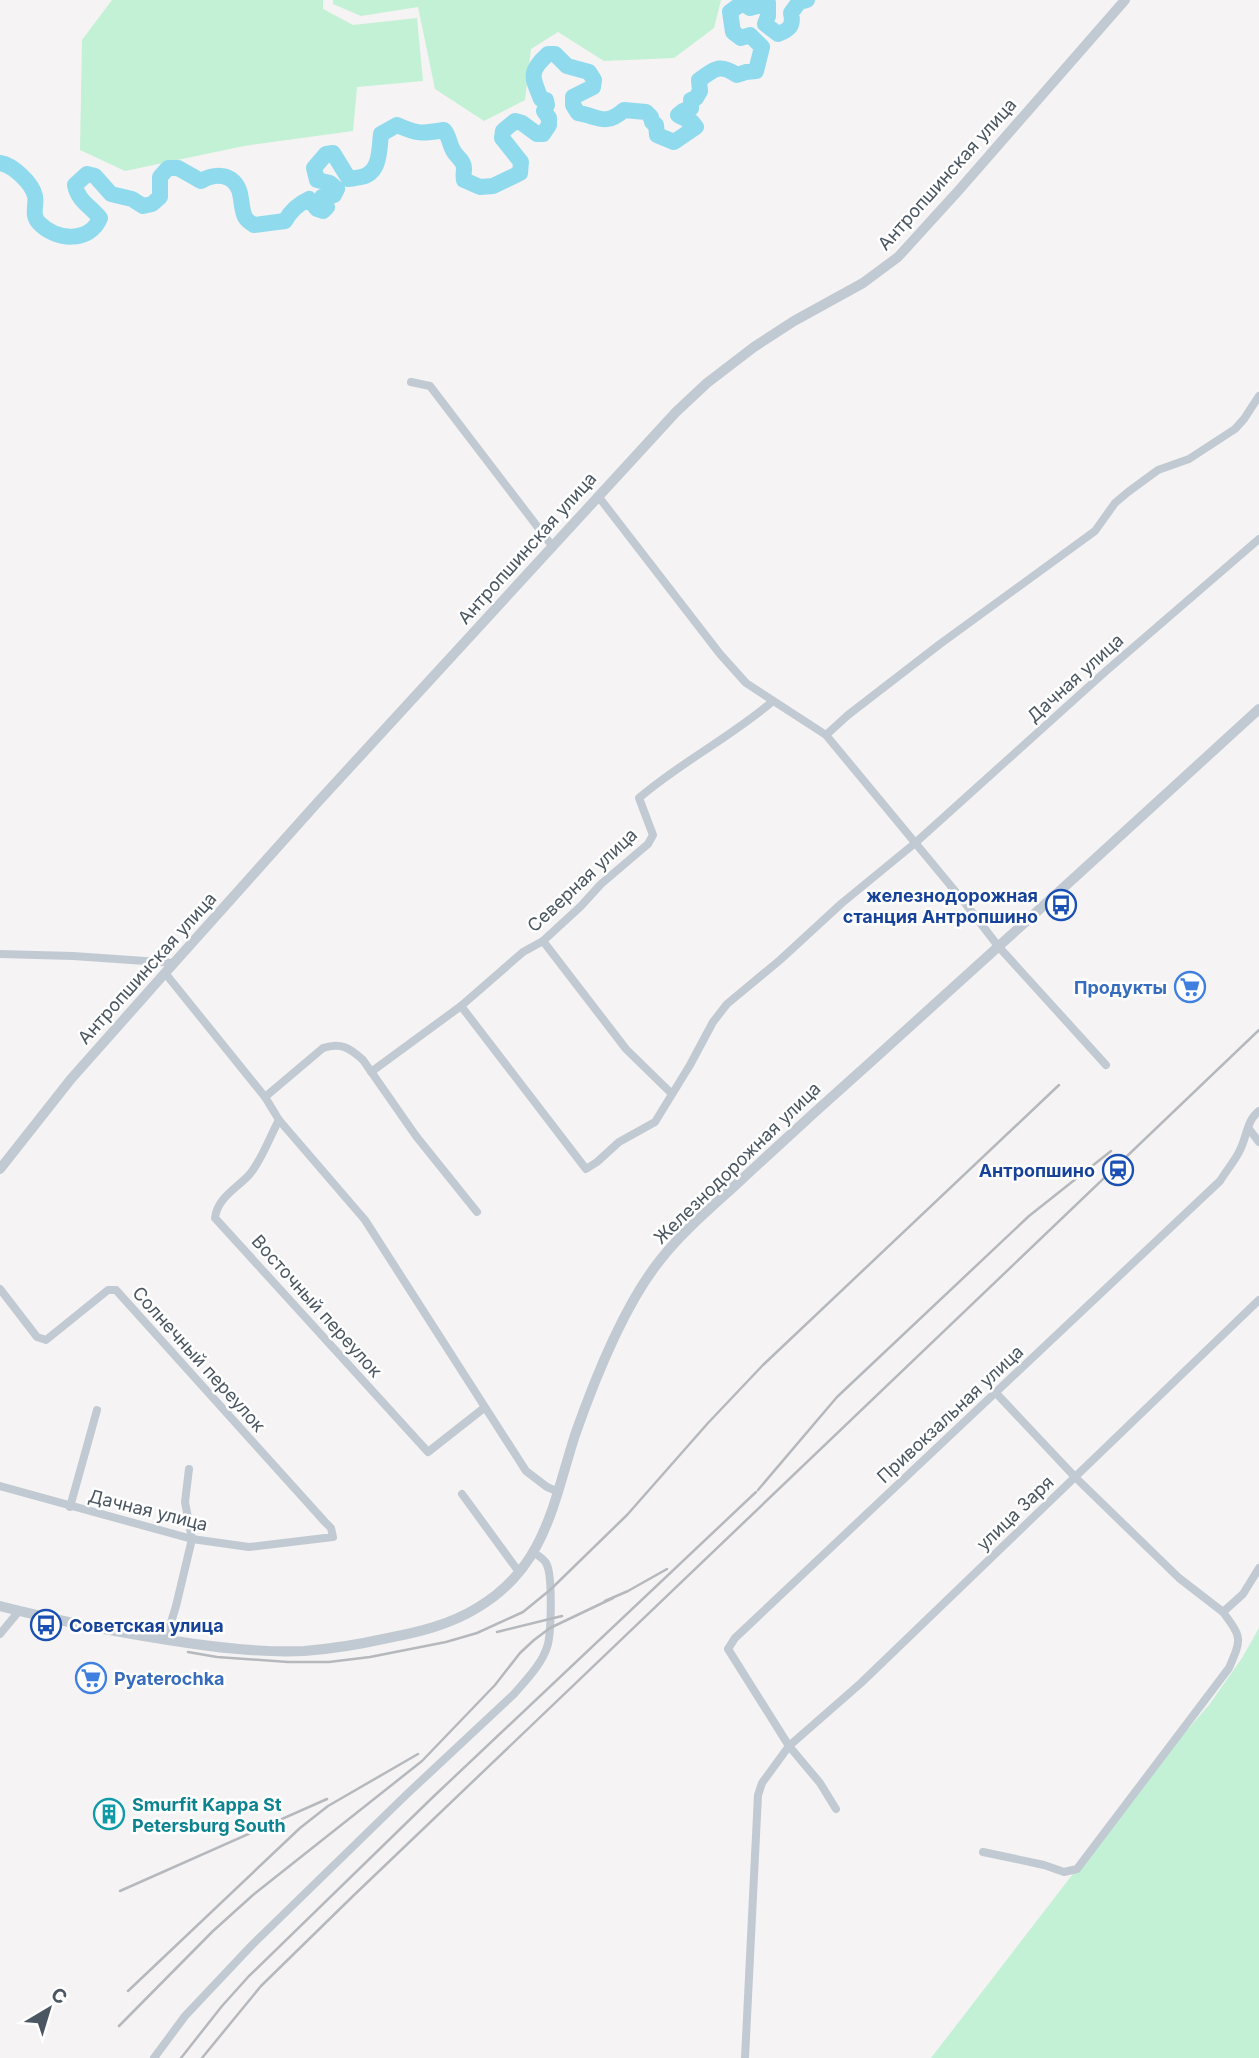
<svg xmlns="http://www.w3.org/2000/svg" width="1259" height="2058" viewBox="0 0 1259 2058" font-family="Inter,sans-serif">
  <rect width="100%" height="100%" fill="#f5f3f3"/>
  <g fill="#c3f1d5">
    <path d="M112,0H323V9L353,25L417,18L423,81L357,87L353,131L244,146L125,171L80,150L82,40Z"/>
    <path d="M333,0H721L714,28L674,58L604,61L558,32L531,49L525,100L484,121L435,89L418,7L361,16L333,4Z"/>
    <path d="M1259,1628V2058H931L1160,1761L1209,1705L1242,1658Z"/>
  </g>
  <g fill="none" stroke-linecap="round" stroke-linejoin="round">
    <path stroke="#90daee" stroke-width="16" d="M0,163C13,165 32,183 35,196C37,206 31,214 39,223C56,241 90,243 100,218C90,206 78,201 75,185L87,174L95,176L111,194L132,199L143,206L152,204L160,197V177L168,168H178L201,181C215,173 232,173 239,190C242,198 241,209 245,217C247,221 251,223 254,225L285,221C291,210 298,204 309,199L317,209L323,211L327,207L322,197L334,195L337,189L330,183L317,180L314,168L326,154L333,153L349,179C353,178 357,178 361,177C381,173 379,149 381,134L397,125C417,134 421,134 444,130C450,137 449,145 454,152C458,158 464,161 464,168C464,172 463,176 464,180L480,187L493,186L520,173L521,162L502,138L503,131L515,121L522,123L537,134H543L549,125V118L544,111L547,105L546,100L541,99C532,77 528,72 548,54H555L567,66L589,72L594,80L593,87L573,97V105L578,113C598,116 605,127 624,110L646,112L651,117L652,122L656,125L657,135L674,142L696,127L692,122L678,115L683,111L691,108V100L696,98L700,91L699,80C715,69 719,63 737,75L746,72L756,71L762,47L750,35L741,38L733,32L730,12L742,3L750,8L768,3V16L765,24L778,34C789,30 794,26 791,13L799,2L807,0"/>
    <g stroke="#c1cad2" stroke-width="8">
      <path d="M411,382L430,386L553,547"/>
      <path d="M598,496L720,654L746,683L826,735L965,903L998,946L1106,1065"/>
      <path d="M826,735L848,715L940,644L1095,531L1115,503L1128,492L1158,470L1189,459L1235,429L1244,419L1259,396"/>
      <path d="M543,941L626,1049L672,1094"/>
      <path d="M0,954L73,956L174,963"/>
      <path d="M165,973L265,1097L279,1120L365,1220L526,1471L547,1487L559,1492"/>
      <path d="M461,1006L586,1169L597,1162L619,1142L655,1122L690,1065L713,1022L727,1004L780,960L842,903L914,844L1106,671L1259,539"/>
      <path d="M371,1072L461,1006L523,952L543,941L581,906L601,884L648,844L653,835L639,798C681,762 731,737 773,701"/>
      <path d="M265,1097L323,1048C341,1042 350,1048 363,1060L416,1136L477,1212"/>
      <path d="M279,1120C270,1136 261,1162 249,1175C237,1188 217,1198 215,1218L428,1452L484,1408"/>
      <path d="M1249,1129L1259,1142"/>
      <path d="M0,1289L37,1337L46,1340L108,1290H116L325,1522L331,1528L333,1537L249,1547L192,1539L0,1486"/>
      <path d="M996,1393L1075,1477L1179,1578L1223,1612"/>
      <path d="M462,1494L519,1572"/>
      <path d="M70,1507L97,1410"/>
      <path d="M0,1634L19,1611"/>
      <path d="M166,1639L176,1606L192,1539L185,1502L189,1469"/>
      <path d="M836,1809L820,1783L789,1746L728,1649L735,1638L1220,1181C1226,1171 1234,1162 1239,1152C1247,1138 1246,1121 1259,1111"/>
      <path d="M983,1852L1044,1865L1064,1872L1077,1869L1229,1668C1242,1638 1242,1638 1223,1612L1243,1594L1259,1568"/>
      <path d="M154,2058L185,2016L252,1945L406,1795L514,1694C527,1679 543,1663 548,1644C551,1630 553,1574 546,1563C543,1558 537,1555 533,1552"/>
      <path d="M745,2058L758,1795L762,1783L789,1746L861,1683L1259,1300"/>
    </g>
    <g stroke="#c1cad2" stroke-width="10">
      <path d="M0,1169L71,1079L165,973L317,803L676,412L707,383L754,347L794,321L863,283L898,257L959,190L1125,0"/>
      <path d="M0,1606C55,1620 111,1631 168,1640C212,1647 258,1653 304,1651C332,1649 361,1644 388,1638C419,1632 449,1625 477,1608C545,1568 553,1504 575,1435C594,1381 625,1303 661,1259C684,1230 713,1206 740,1181C784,1140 828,1100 873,1060C1002,943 1131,827 1259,709"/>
    </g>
    <g stroke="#b5b8bd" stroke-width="2.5">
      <path d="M758,1490L837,1397L1029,1216L1111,1151"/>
      <path d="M605,1601L628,1591L667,1569"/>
      <path d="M497,1632L562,1616"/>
      <path d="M188,1652L217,1657L288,1662H329L370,1657L446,1642L477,1633L523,1612L550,1590L627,1515L708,1423L763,1365L1059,1085"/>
      <path d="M120,1891L327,1799"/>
      <path d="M128,1991L300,1828L328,1806L418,1754"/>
      <path d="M119,2026L213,1931L253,1895L422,1761L495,1685L520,1653L534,1640L550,1628L613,1598"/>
      <path d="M181,2058L222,2006L249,1976L433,1797L756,1492"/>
      <path d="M202,2058L261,1986L352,1897L1259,1030"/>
    </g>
  </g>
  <defs>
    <g id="bus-ring" transform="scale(1.575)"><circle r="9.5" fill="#fff" stroke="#1a4fb4" stroke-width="1.5"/><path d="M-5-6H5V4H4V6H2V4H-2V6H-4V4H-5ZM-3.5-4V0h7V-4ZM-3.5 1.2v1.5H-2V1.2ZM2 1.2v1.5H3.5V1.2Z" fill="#1a4fb4"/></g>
    <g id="supermarket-ring" transform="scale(1.575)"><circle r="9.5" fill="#fff" stroke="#3f7fe0" stroke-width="1.5"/><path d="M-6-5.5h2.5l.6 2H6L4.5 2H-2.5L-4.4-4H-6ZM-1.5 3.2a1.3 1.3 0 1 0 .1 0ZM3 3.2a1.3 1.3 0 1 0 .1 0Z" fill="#3f7fe0"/></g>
    <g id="station-ring" transform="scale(1.575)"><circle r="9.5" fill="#fff" stroke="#1a4fb4" stroke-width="1.5"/><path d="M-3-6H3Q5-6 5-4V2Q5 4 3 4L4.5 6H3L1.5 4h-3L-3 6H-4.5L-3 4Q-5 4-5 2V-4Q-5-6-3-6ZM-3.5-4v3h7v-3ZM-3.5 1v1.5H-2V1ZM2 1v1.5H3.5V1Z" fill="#1a4fb4"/></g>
    <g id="building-ring" transform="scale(1.575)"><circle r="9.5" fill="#fff" stroke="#0f9aa8" stroke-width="1.5"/><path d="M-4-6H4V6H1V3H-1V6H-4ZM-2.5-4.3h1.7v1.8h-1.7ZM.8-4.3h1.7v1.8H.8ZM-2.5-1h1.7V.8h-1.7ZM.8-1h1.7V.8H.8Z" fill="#0f9aa8"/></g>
  </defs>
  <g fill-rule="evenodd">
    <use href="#bus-ring" x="1061" y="905"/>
    <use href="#supermarket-ring" x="1190" y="987"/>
    <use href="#station-ring" x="1118" y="1170"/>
    <use href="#bus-ring" x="46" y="1625"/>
    <use href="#supermarket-ring" x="91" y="1678"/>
    <use href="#building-ring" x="109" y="1814"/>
  </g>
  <g text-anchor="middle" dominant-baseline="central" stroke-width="5" stroke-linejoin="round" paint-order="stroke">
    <g font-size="18" fill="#4a5661" stroke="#fff">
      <text transform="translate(947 174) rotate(-48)">Антропшинская улица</text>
      <text transform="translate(527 548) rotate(-48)">Антропшинская улица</text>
      <text transform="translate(1075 678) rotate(-42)">Дачная улица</text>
      <text transform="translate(582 880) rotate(-43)">Северная улица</text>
      <text transform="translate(147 968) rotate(-48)">Антропшинская улица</text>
      <text transform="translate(737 1163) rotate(-44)">Железнодорожная улица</text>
      <text transform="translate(317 1306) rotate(48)">Восточный переулок</text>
      <text transform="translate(199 1359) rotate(48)">Солнечный переулок</text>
      <text transform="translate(950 1414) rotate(-43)">Привокзальная улица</text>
      <text transform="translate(148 1510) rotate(14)">Дачная улица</text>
      <text transform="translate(1015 1513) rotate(-44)">улица Заря</text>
    </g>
    <g font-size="18" font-weight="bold" fill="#164399" stroke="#fff" text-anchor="end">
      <text x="1038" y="895">железнодорожная<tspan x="1038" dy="21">станция Антропшино</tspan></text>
      <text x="1095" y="1170">Антропшино</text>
      <text x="69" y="1625" text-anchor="start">Советская улица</text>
    </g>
    <g font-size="18" font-weight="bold" fill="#366cbe" stroke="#fff" text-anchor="end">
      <text x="1167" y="987">Продукты</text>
      <text x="114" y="1678" text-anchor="start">Pyaterochka</text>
    </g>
    <g font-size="18" font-weight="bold" fill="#0d838f" stroke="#fff" text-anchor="start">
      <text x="132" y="1804">Smurfit Kappa St<tspan x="132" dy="21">Petersburg South</tspan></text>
    </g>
  </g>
  <g transform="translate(49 2009) rotate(38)" stroke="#ffffff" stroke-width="5" paint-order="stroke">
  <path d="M0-5L12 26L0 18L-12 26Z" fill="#4a5661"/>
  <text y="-10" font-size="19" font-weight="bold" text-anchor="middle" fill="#4a5661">С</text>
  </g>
</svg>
